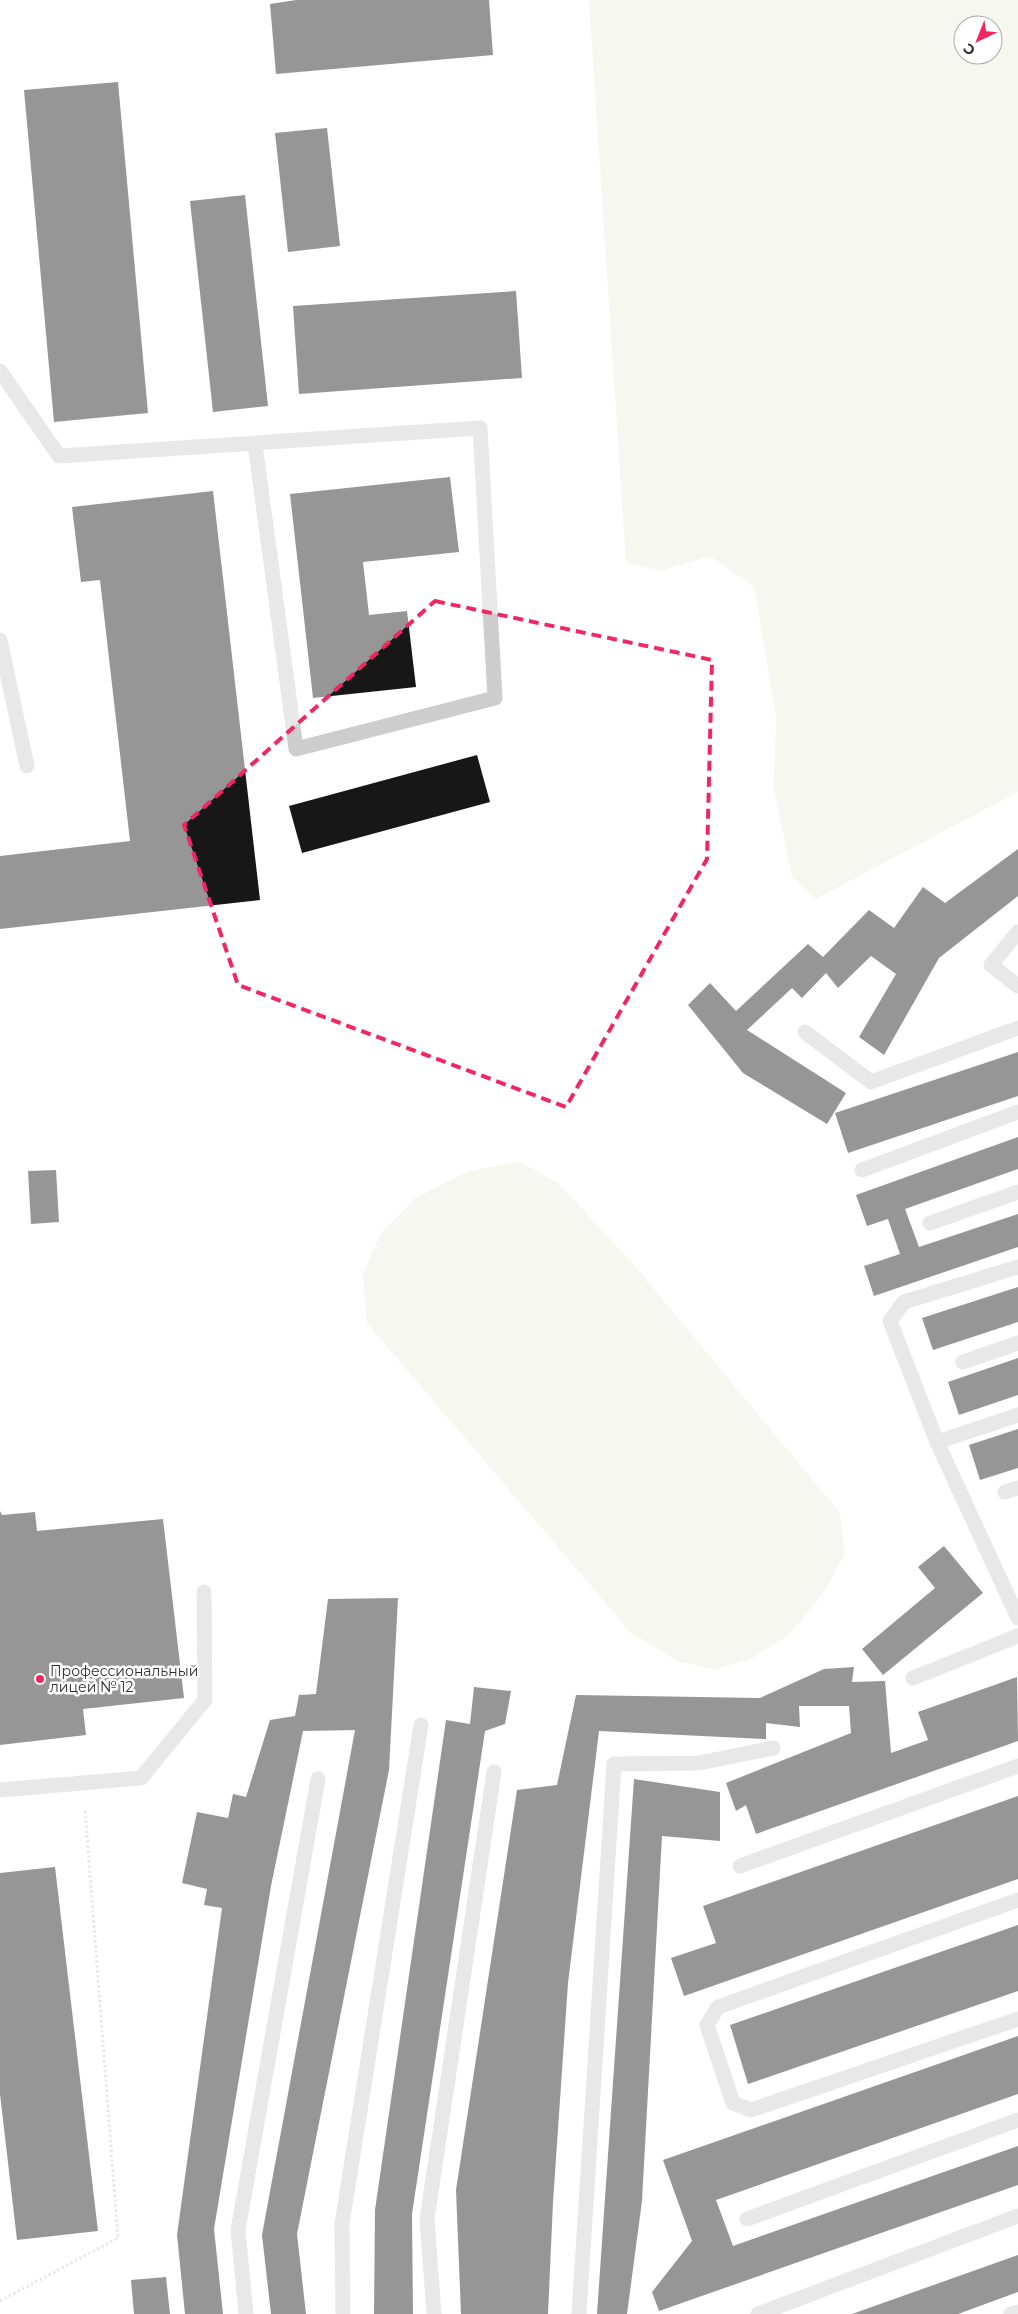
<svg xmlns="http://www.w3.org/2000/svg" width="1018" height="2314" viewBox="0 0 1018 2314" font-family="Montserrat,sans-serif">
  <rect width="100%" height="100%" fill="#fff"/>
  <g fill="#eaeedd" fill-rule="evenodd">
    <path d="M589,0H1018V792L816,899L792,877L774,789L776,718L754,587L710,556L661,571L626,563ZM963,25H993V55H963Z"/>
    <path d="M520,1161L559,1184L635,1266L840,1513L845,1553L825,1591L790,1634L753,1658L715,1670L677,1661L632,1634L367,1323L363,1274L381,1233L416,1197L467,1172Z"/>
  </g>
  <g fill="#171717">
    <path d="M296,0H489L493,55L276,74L270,4Z"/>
    <path d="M118,82L148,413L54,422L24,90Z"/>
    <path d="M327,128L340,246L288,252L275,133Z"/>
    <path d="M245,195L268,406L213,412L190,201Z"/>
    <path d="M516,291L522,378L299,394L293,306Z"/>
    <path d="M450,477L459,552L363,562L369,615L407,611L416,687L313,698L290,494Z"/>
    <path d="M213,491L260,900L0,929V856L130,841L100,580L81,582L72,507Z"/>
    <path d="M477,755L490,802L302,853L289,806Z"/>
    <path d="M1018,849V896L939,958L884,1055L859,1037L896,974L871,956L838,988L826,973L802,998L792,988L747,1030L846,1093L827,1124L743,1073L688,1005L710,983L736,1011L808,944L823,957L869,910L894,928L923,887L945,903Z"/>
    <path d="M1018,1052V1096L848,1153L835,1113Z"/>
    <path d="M1018,1137V1169L905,1209L919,1247L1018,1214V1247L874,1296L864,1266L900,1254L888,1219L867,1226L856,1195Z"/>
    <path d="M56,1170L59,1222L31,1224L28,1171Z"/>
    <path d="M1018,1287V1322L933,1350L922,1318Z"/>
    <path d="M1018,1358V1395L959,1415L948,1382Z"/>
    <path d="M1018,1429V1468L980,1480L969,1445Z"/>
    <path d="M0,1511L2,1515L35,1512L37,1531L163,1519L184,1698L83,1709L86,1735L0,1745Z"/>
    <path d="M944,1546L983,1593L883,1675L862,1649L935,1588L918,1567Z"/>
    <path d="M398,1598L389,1770L297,2234L306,2314H271L262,2235L355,1730L303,1731L271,1886L214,2229L223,2314H185L177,2235L222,1908L204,1905L207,1889L182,1883L197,1812L228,1818L233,1794L246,1797L270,1720L295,1716L299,1695L316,1694L328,1599Z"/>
    <path d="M854,1667L852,1682L885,1681L891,1753L928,1740L918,1712L1017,1677L1018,1741L756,1834L746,1805L736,1811L726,1783L851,1733L849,1706H799L800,1727L766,1723V1739L599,1731L568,1983L553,2202L548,2314H461L456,2190L517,1790L557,1785L576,1695L760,1698L824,1669Z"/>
    <path d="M474,1687L511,1691L505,1724L485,1731L412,2214L413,2314H374L375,2210L446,1720L470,1724Z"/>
    <path d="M634,1779L720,1792V1841L662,1836L642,2201L627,2314H597Z"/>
    <path d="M1018,1796V1879L684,1996L671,1958L716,1943L703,1906Z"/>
    <path d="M55,1867L98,2231L17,2240L0,2094V1873Z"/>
    <path d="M1018,1925V1991L748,2084L730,2025Z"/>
    <path d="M1018,2036V2094L716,2200L733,2246L1018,2146V2185L659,2311L652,2292L692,2241L663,2160Z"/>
    <path d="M1018,2255V2292L958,2314H852Z"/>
    <path d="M166,2277L170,2314H134L131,2280Z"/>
  </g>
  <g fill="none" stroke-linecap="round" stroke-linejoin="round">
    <path stroke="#cdcdcd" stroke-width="3" stroke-dasharray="2.5 2.5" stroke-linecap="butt" d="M0,2301L118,2238L85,1809"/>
    <g stroke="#cdcdcd" stroke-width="15">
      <path d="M0,371L59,456L480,428L495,698L296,749L255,444"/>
      <path d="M0,640L27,766"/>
      <path d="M1018,932L991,965L1018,986"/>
      <path d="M805,1032L871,1082L1018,1028"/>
      <path d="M862,1170L1018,1112"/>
      <path d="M930,1223L1018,1192"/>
      <path d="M1018,1267L904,1302L890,1321L937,1442L1018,1618"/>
      <path d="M963,1362L1018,1343"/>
      <path d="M937,1442L1018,1415"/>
      <path d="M1005,1492L1018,1488"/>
      <path d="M913,1678L1018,1636"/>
      <path d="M0,1790L141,1778L205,1700L204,1592"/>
      <path d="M740,1866L1018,1766"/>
      <path d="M1018,1900L718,2007L707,2025L733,2103L751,2110L1018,2019"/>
      <path d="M747,2219L1018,2120"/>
      <path d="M246,2314L238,2230L318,1779"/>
      <path d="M343,2314L342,2224L421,1725"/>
      <path d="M434,2314L427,2219L494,1772"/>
      <path d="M579,2314L614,1764L699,1763L773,1748"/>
      <path d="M758,2314L1018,2216"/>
      <path d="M1011,2314L1018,2312"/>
    </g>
  </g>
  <path d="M0 0H1018V2314H0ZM435,601L712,660L707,859L566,1107L238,985L184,825Z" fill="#fff" fill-opacity=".55" fill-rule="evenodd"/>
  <path fill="none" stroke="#f22761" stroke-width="4" stroke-dasharray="10 6" stroke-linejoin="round" d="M435,601L712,660L707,859L566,1107L238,985L184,825Z"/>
  <circle fill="#f22761" stroke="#fff" stroke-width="2" cx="40" cy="1679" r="5"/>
  <g text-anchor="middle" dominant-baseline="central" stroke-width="5" stroke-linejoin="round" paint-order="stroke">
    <g font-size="14" fill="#303030" stroke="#fff" text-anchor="start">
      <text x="50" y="1671">Профессиональный<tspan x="50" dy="16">лицей № 12</tspan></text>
    </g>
  </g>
  <g transform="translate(978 40) rotate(223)"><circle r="24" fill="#ffffff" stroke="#acacac"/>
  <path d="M0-4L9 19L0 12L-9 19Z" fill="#f22761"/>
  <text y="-8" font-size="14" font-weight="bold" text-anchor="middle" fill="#303030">С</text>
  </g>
</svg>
